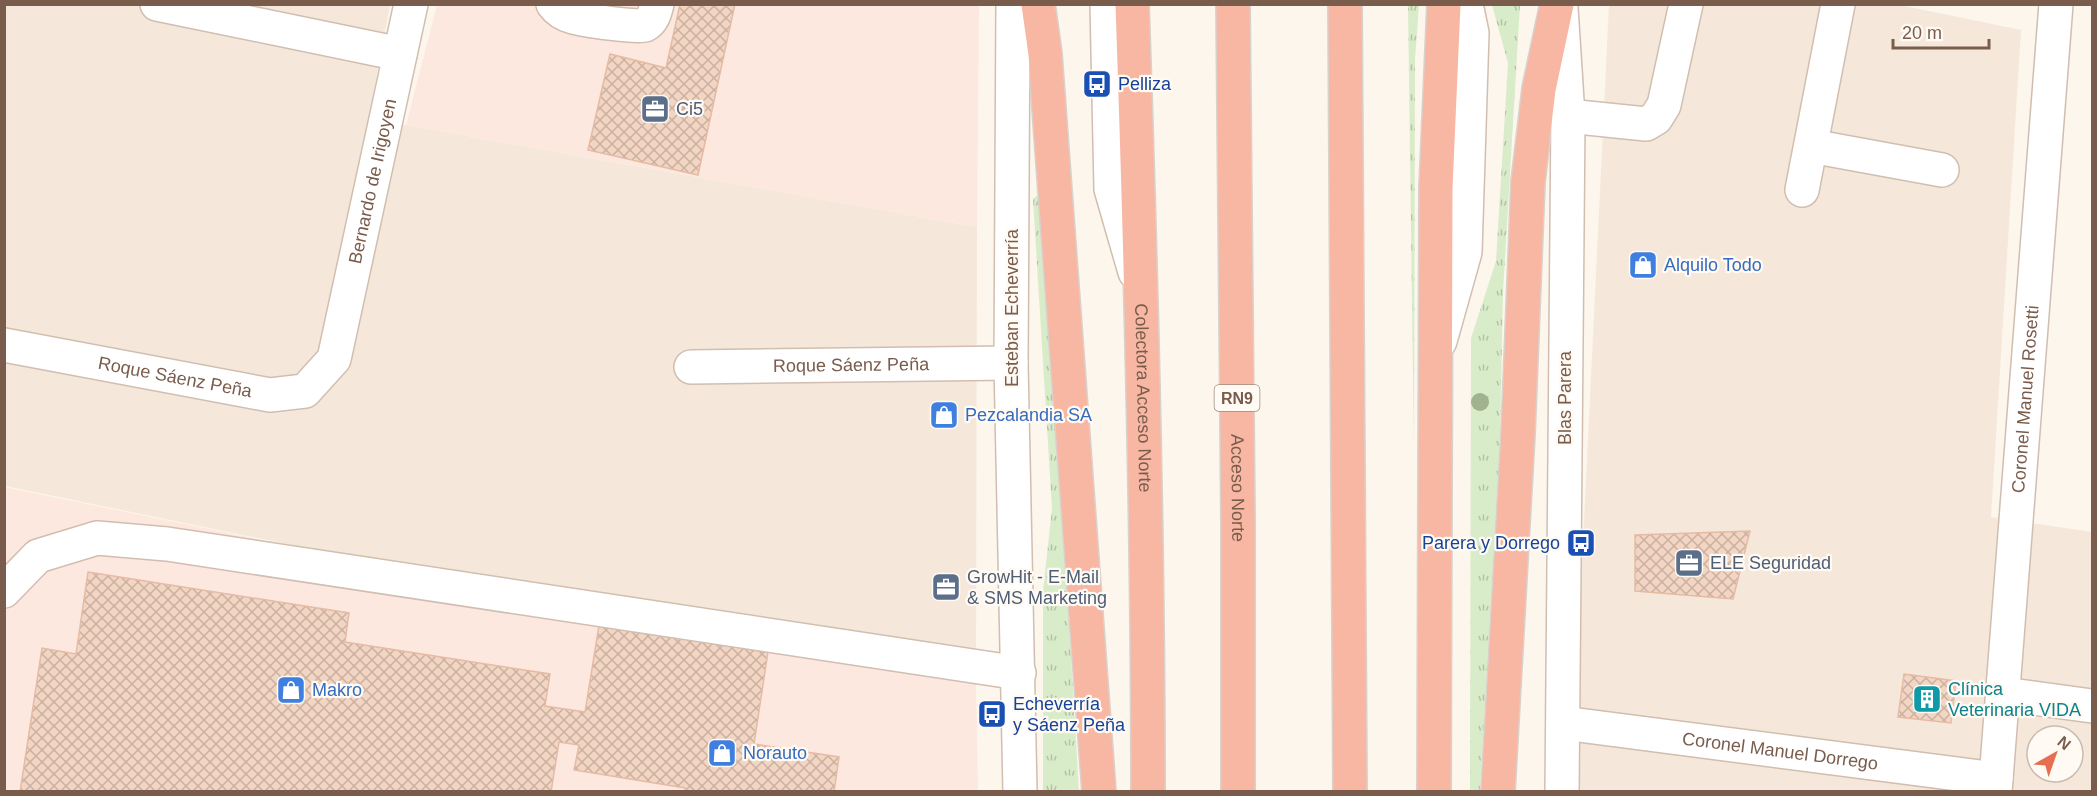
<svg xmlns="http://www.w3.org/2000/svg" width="2097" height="796" viewBox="0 0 2097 796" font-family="Arial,sans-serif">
  <defs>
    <pattern id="grass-tufts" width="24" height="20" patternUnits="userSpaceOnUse" patternTransform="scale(1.5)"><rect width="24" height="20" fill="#d8ecc9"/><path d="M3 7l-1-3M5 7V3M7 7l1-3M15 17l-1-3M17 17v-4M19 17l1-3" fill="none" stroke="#b4c2a5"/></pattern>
    <pattern id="building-cross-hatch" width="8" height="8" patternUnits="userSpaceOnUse" patternTransform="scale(1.5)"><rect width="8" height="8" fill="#f3d5c3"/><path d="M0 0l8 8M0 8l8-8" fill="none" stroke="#cab0a1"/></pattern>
  </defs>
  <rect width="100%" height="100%" fill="#fdf6ec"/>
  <g fill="#f5e8da" fill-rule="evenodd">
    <path d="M4,5H390L368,121L406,125L977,227L976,686L5,486Z"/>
    <path d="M1609,5H1900L2021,30L1991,517L2092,532V791L1575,792V708ZM2037,736H2073V772H2037Z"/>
  </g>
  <g fill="#fde8e0">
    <path d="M437,5H979L977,227L406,125Z"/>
    <path d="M4,487L976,686L978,791H5Z"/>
  </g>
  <g fill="url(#grass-tufts)">
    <path d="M1408,5H1419L1415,59L1414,450Z"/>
    <path d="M1492,5H1520L1503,292L1500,436L1480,791L1470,792L1471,338L1496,261L1508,63Z"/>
    <path d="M1039,194L1070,640L1079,791H1043V591L1052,509L1033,199Z"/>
  </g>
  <g fill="url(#building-cross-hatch)" stroke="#e6bba3" stroke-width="1.5">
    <path d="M680,4H735L698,175L588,150L610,54L666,68Z"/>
    <path d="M1750,531L1733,599L1635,591V535Z"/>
    <path d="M88,572L349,613L345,642L550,674L545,706L585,712L600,619L769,645L754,744L839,757L834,792H685V788L574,770L579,745L559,742L551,792H20L42,648L76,654Z"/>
    <path d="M1904,674L1956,681L1951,723L1898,717Z"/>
  </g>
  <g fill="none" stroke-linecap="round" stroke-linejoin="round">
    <g stroke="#d1beb0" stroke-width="36">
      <g id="minor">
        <path d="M157,4L400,54"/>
        <path d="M553,4C558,11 565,15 573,17C583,20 637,28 645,25C653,21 655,12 657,4"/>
        <path d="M1013,4L1011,363L1020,792"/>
        <path d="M1107,4L1111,189L1135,272"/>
        <path d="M1561,8L1568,116L1562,792"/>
        <path d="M1568,116L1646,124L1656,118L1664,105L1686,4"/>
        <path d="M1811,146L1942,170"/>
        <path d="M1802,190L1838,4"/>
        <path d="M1440,341L1465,252L1472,33L1466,4"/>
        <path id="s1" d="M4,345L270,395L305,391L334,359L411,4"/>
        <path id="s2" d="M691,367L1011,363"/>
        <path d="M4,591L38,556L97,538L167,544L1019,673"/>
        <path d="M2003,694L2092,706"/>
        <path id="s3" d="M1563,723L1996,779"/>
        <path id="s4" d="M1995,792L2056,4"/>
      </g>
    </g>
    <g stroke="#dad1cd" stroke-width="36">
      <g id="highway">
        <path d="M1038,4L1045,54L1099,792"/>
        <path id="s5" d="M1132,4C1141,267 1148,529 1148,792"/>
        <path id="s6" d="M1233,4L1238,521V792"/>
        <path d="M1345,4L1350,792"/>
        <path d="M1434,792L1436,188L1444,4"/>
        <path d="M1498,792L1518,434L1528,182L1539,89L1557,4"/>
      </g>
    </g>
    <use href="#minor" stroke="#fff" stroke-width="33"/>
    <use href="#highway" stroke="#f7b7a3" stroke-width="33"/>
  </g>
  <circle fill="#a0b28e" cx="1480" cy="402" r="9"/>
  <defs>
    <g id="bus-square" transform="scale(1.5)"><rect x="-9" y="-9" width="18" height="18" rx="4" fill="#1a4fb4" stroke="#fffaf3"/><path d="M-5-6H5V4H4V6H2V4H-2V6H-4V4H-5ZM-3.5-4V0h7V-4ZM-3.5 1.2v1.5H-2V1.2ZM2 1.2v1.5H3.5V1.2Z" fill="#fff"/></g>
    <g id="office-square" transform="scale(1.5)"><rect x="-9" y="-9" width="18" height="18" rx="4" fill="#5c6f8a" stroke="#fffaf3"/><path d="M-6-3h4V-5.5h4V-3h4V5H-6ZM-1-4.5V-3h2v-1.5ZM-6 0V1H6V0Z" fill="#fff"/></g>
    <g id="shop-square" transform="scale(1.5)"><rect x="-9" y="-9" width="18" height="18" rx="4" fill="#3f7fe0" stroke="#fffaf3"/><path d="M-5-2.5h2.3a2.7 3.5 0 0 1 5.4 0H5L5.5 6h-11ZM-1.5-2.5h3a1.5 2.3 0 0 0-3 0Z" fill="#fff"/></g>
    <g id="building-square" transform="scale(1.5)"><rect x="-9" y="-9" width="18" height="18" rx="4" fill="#0f9aa8" stroke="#fffaf3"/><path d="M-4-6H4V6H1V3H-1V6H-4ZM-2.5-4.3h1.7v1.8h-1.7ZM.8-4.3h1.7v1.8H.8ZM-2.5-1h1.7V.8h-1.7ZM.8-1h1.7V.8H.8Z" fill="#fff"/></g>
  </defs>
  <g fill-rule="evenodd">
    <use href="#bus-square" x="1097" y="84"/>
    <use href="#office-square" x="655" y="109"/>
    <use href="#shop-square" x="1643" y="265"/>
    <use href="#shop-square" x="944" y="415"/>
    <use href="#bus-square" x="1581" y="543"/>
    <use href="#office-square" x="1689" y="563"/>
    <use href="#office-square" x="946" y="587"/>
    <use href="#shop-square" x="291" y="690"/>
    <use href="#building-square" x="1927" y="699"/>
    <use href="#bus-square" x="992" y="714"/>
    <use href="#shop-square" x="722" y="753"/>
  </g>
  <g text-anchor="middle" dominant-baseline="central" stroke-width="4.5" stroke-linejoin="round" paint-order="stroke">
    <rect fill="#fffaf3" stroke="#a28b7f" stroke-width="1.5" x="1214.5" y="385" width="45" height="26" rx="4.5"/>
    <g font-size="16" font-weight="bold" fill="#7a5c4d">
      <text x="1237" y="398">RN9</text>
    </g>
    <g font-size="18" fill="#164399" stroke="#fffaf3" text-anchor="start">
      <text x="1118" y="84">Pelliza</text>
      <text x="1560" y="543" text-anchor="end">Parera y Dorrego</text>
      <text x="1013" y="704">Echeverría<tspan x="1013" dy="21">y Sáenz Peña</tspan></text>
    </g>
    <g font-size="18" fill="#4e5e75" stroke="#fffaf3" text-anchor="start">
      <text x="676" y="109">Ci5</text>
      <text x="1710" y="563">ELE Seguridad</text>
      <text x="967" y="577">GrowHit - E-Mail<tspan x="967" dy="21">&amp; SMS Marketing</tspan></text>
    </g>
    <g font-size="18" fill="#7a5c4d" stroke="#fffaf3">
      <text stroke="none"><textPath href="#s1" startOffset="531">Bernardo de Irigoyen</textPath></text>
      <text transform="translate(1012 308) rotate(-90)">Esteban Echeverría</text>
      <text stroke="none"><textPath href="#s2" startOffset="160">Roque Sáenz Peña</textPath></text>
      <text stroke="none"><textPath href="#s1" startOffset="174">Roque Sáenz Peña</textPath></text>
      <text stroke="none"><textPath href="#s5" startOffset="394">Colectora Acceso Norte</textPath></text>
      <text transform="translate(1565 398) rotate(-90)">Blas Parera</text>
      <text stroke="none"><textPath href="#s4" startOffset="394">Coronel Manuel Rosetti</textPath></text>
      <text stroke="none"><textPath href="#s6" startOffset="484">Acceso Norte</textPath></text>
      <text stroke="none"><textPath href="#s3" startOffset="219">Coronel Manuel Dorrego</textPath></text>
    </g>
    <g font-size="18" fill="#366cbe" stroke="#fffaf3" text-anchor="start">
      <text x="1664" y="265">Alquilo Todo</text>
      <text x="965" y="415">Pezcalandia SA</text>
      <text x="312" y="690">Makro</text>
      <text x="743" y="753">Norauto</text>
    </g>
    <g font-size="18" fill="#0d838f" stroke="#fffaf3" text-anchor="start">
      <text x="1948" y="689">Clínica<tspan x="1948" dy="21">Veterinaria VIDA</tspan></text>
    </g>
  </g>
  <rect width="2097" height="796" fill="none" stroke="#7a5c4d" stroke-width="12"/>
  <g transform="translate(2055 754) rotate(40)"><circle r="28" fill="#fffaf3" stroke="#cabbb1" stroke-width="1.5"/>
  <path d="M0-4.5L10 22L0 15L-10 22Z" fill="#e76f51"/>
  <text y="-9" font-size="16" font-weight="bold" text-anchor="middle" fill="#7a5c4d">N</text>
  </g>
  <path d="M1893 39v9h96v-9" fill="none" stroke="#7a5c4d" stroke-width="3"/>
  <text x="1902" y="39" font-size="18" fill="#7a5c4d" stroke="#fffaf3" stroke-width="4.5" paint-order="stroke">20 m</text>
</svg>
